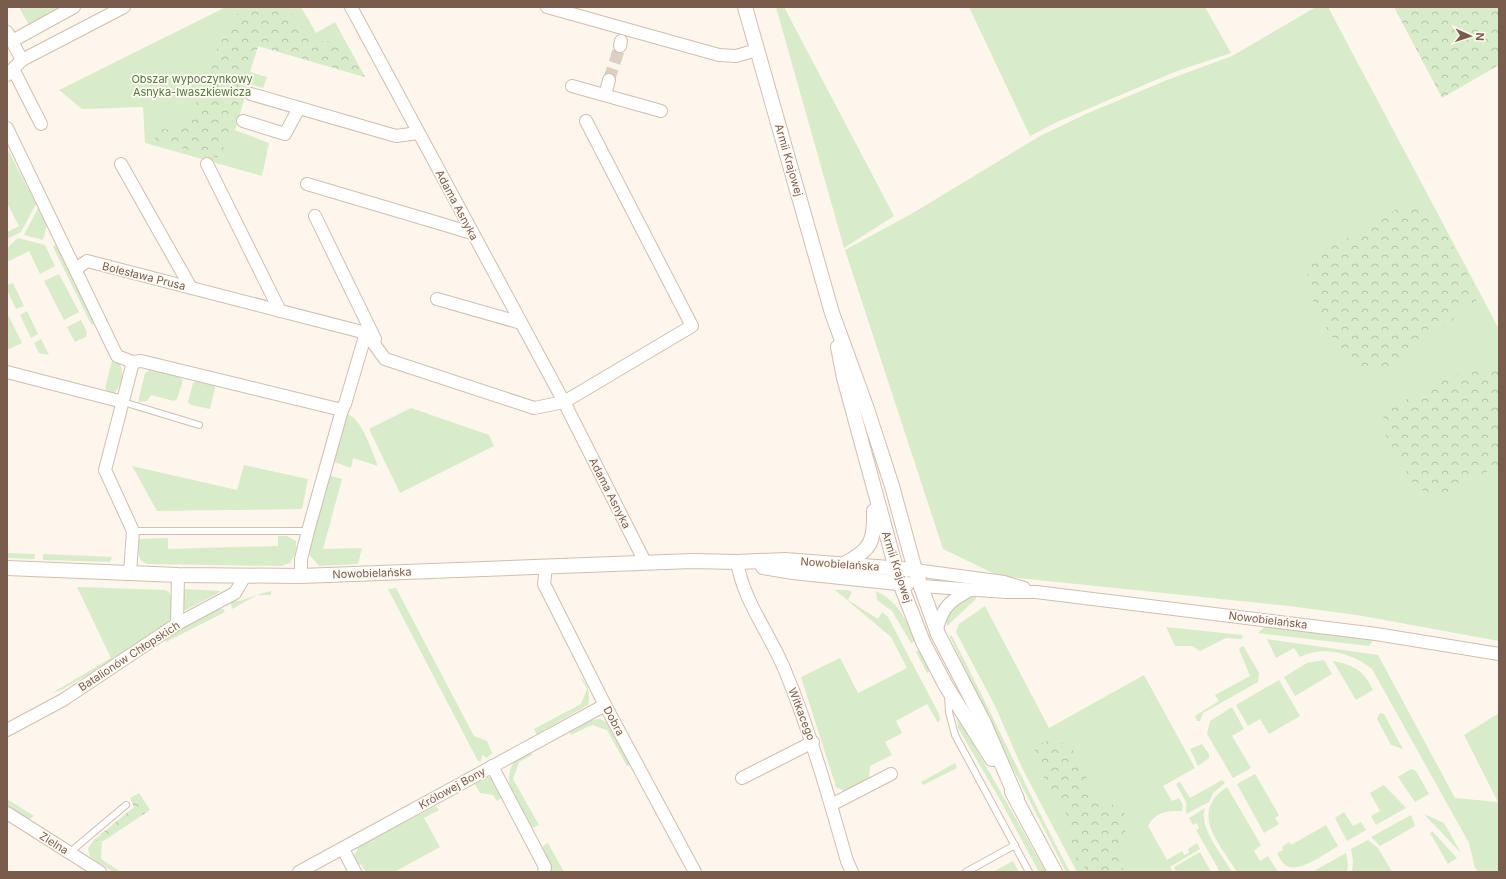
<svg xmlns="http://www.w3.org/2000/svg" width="1506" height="879" viewBox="0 0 1506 879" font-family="Inter,sans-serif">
  <defs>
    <pattern id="forest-crowns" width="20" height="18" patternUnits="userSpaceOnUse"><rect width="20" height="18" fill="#d8ecc9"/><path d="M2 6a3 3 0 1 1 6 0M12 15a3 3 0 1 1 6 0" fill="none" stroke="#b4c2a5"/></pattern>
  </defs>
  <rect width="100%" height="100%" fill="#fdf6ec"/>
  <g fill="#d8ecc9">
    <path d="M19,7H68L30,27Z"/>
    <path d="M226,7H301L316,33L335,22L365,77L258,46L250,72L267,77L263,88L249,84L235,130L269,143L262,176L145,143L143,107L82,109L59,90Z"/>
    <path d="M776,7H784L894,216L844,248Z"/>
    <path d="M969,7H1205L1231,53L1177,71L1057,122L1030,136Z"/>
    <path d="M1316,7H1328L1499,329V641L1357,615L1289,606L999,576L943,549L845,250L913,213L1040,136L1086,114L1167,80L1232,56Z"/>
    <path d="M7,148L36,204L21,232L7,239V232L19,226L7,203Z"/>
    <path d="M38,208L47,225L43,240L24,235Z"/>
    <path d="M18,238L45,245L55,266L40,274L29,251L7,262V248Z"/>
    <path d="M57,242L96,325L91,324L53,247Z"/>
    <path d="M59,274L79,312L64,320L44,281Z"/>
    <path d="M13,283L24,306L16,309L7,290V285Z"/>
    <path d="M27,311L38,334L31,338L20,315Z"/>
    <path d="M7,313L22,343L7,350Z"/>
    <path d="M81,320L87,332L86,337L75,342L67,327Z"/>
    <path d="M41,339L49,355L39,353L34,343Z"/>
    <path d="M113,357C126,365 124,383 114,393H109L105,388Z"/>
    <path d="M151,369L180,377L183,380L177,399L174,401L151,395L147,401L138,402L145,373Z"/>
    <path d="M199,380L216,384L210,409L191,405L188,402L193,383Z"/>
    <path d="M411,408L489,435L494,446L400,493L369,429Z"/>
    <path d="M347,414C362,418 372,452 378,466L353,458L351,468L332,461L342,417Z"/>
    <path d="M244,465L308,479L302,509L157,511L132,466L237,490Z"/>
    <path d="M328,475L342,479L323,549L362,548L358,564L319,566L308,553Z"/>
    <path d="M278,536H287L296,541V552L290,563L281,566L147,564L141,561L137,550L140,539L168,538V549L278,546Z"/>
    <path d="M7,553L35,554L34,559L7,558Z"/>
    <path d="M43,554L112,557L110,562L43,560Z"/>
    <path d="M77,587L165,590L169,592C174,602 172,612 169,622L104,666L61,690L52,693L111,658Z"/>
    <path d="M396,588L474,736L487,741L492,753L487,758L482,755L481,762L478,761L388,589Z"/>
    <path d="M183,589L220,591V592L184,611L182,610Z"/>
    <path d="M835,590H847L852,592L848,600L878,619L882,612L888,617L939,714L940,719L938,723L927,704L896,721L902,733L885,742L892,755L870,766L869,778L844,791L836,787L801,677L840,658L858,693L907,668L891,637Z"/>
    <path d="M271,591V595H257L232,609L230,601C235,600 239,602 243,600C253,597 260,593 271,591Z"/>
    <path d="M876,591C900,603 904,618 916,641L911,643L892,611L877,600Z"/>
    <path d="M975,596L976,599L947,626C943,610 962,599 975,596Z"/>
    <path d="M985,606L1049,728L1144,675L1195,768L1163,786L1172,801L1179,798L1183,805L1182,811C1166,811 1157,811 1148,826L1167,860L1182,851L1184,855L1189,853L1188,849L1197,843L1200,849L1170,867L1173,872H1077L1023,770L995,706L956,632L959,624Z"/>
    <path d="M217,608L223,609L225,612L166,642L165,640L196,619Z"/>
    <path d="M1266,626L1374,639L1369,646L1258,633Z"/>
    <path d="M1166,627L1242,635L1243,637L1241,639L1226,638L1200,651L1192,646H1175Z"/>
    <path d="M949,635L952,636C992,714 1029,794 1070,872H1066L1007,757Z"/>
    <path d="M1267,639L1378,655L1455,798L1498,802L1464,735L1499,713V872H1479L1475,868L1469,843L1372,669C1353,653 1322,645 1300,657L1294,648L1276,658Z"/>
    <path d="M1242,646L1244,647L1259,673L1258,682L1203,713L1200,721H1197L1195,716L1219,701L1215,695L1250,676L1239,649Z"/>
    <path d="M920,650L931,670L927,673L916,652Z"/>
    <path d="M1324,660L1332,674L1295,696L1284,677L1307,663Z"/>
    <path d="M1333,661C1354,665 1363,670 1373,690L1356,700Z"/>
    <path d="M580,677C588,683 591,696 588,705L537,734L534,729L581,704L587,689Z"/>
    <path d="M1279,680L1300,716L1269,734L1260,719L1248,726L1236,705Z"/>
    <path d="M1232,707L1244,729L1232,736L1251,768L1233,778L1207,734L1210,721Z"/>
    <path d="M1380,713L1384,714L1403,749L1391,745L1377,719Z"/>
    <path d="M957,715L1046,872H1039L999,798L958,728Z"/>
    <path d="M600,719L606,722L630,765L627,766L607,730L592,725L571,735L570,732L592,720Z"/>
    <path d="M1202,744L1209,754V758L1198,766L1190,749Z"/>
    <path d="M530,752L532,755L519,762L513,779L539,825L532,828C522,810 497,779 516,760C519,756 525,754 530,752Z"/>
    <path d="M955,763L957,768L923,785L921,782Z"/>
    <path d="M1411,769L1416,771L1429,794L1415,802L1398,777Z"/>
    <path d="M1255,774L1279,815L1275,818L1279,824L1264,833L1237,784Z"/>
    <path d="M484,777C495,776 497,783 502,792L501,798L497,801L493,795L480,793L474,783Z"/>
    <path d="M1222,780L1225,783L1213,793L1209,802L1186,814V802L1176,784L1180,782L1190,798Z"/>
    <path d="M1384,785L1406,808L1376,825L1371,816L1380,811L1370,793Z"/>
    <path d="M1227,787L1261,845L1254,851L1260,861L1268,856L1278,872H1237C1220,843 1188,813 1227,787Z"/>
    <path d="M7,799L34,816L28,820L7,807Z"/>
    <path d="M436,806L439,810L424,818L440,847L394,872H366L361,864L359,865L354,856L359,846Z"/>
    <path d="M1205,808C1198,827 1223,856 1232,872H1218V868L1196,830L1199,828L1197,823L1193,825L1189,818Z"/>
    <path d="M1344,812L1353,826L1361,822L1366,830L1347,841L1335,818Z"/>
    <path d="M1424,814L1444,823L1461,853Z"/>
    <path d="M1411,815L1415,826L1380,846L1371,837Z"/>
    <path d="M1326,825L1338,846C1326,853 1296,876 1284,864C1281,861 1279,857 1277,853L1283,850L1282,847L1289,842L1291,845Z"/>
    <path d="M1432,832H1433L1457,858L1448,864L1430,833Z"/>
    <path d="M94,840L102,842L101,859L121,872H114L90,857L88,848Z"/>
    <path d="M1368,840L1378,848L1392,872H1352L1353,861L1351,849Z"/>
    <path d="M548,843L564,872H551C551,863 543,856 543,846Z"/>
    <path d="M1200,852L1211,872H1176L1174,867Z"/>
    <path d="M1346,853L1348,865L1347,872H1312Z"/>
    <path d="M1013,861L1019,872H993Z"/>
  </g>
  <g fill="url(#forest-crowns)">
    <path d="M245,7H288L310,42C349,39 347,46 365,77L258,46L220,158L154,141L159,129L180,130L210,79L213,57L229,22Z"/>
    <path d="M1394,7H1499V65L1442,98Z"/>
    <path d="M1426,206L1447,234L1478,295L1475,305L1460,309L1448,327L1430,326L1398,369L1370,368L1353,365C1332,339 1303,298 1308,264L1319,254L1399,208Z"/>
    <path d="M1480,370L1499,371V465L1437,498L1415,487L1380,425L1387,410L1449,376Z"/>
    <path d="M1055,741L1067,745L1078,755L1090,787L1099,800L1117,806L1128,817C1128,837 1110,850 1125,872H1089C1084,867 1078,862 1074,856C1069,849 1071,825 1066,814C1059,797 1007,739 1055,741Z"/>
    <path d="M139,793L150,810L102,842L94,840L134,807L130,798Z"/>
  </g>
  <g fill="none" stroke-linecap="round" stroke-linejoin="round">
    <path stroke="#dcd0c4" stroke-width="12" stroke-dasharray="12 6" stroke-linecap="butt" d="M609,80L620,46"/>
    <g stroke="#d1beb0" stroke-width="8">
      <g id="service">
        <path d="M123,402L199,425"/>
        <path d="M133,531H308"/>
        <path d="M948,695L949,712L955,735L1029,872"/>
        <path d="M69,853L126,805"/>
        <path d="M966,872L1015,845"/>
      </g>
    </g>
    <g stroke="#d1beb0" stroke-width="14">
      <g id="minor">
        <path d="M351,7L564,402L645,562"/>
        <path d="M547,7L719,55L736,56L757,50"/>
        <path d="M7,32L22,60"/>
        <path d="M12,41L74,7"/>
        <path d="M620,46L621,41"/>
        <path d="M13,69L41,124"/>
        <path d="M7,75L22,60L124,7"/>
        <path d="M572,86L661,111"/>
        <path d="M251,94L396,136L418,133"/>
        <path d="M605,95L609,80"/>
        <path d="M243,121L285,134L299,108"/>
        <path d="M7,128L117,356L133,362L105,470L133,531L130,573"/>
        <path d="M121,164L191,288"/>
        <path d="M207,164L280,311"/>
        <path d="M307,184L472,233"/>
        <path d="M315,216L375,339"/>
        <path d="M76,269L87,261L366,333"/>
        <path d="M437,299L521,323"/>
        <path d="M366,333L385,359L534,408L564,402L692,326L586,121"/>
        <path d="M133,362L141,361L342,410L345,404L366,333"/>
        <path d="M7,372L123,402"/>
        <path d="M737,562C744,603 771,635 786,673C811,734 829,798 847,861L852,872"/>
        <path d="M546,567L544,584L605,705L695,872"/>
        <path d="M915,570L1004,582L1024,588"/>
        <path d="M301,576V559L308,531L342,410"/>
        <path d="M921,586L1006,592H1036L1376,634L1499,654"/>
        <path d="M177,624L178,575"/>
        <path d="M937,629C943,606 950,601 970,590"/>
        <path d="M7,730L63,700L177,624L235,593L245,576"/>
        <path d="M492,766L545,867L544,872"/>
        <path d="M742,778L813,742"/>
        <path d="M831,805L891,774"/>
        <path d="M7,813L100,872"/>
        <path d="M343,849L355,872"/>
        <path d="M299,872L605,705"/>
      </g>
    </g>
    <g stroke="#d1beb0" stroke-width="16">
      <g id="tertiary">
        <path d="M745,7L832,313L867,409L892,486L915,570L938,634L984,723L1017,799"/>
        <path d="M838,347L844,378L900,583L923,642L946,686L992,759"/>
        <path d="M844,564C871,550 875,541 874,511"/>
        <path d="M763,567L793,572L907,584"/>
        <path d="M7,568L178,575L301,576L692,561L737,562L785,560L915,570"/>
        <path d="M1012,792L1055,872"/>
      </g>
    </g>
    <use href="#service" stroke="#fff" stroke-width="6"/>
    <use href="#minor" stroke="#fff" stroke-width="12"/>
    <use href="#tertiary" stroke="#fff" stroke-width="14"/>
  </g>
  <g text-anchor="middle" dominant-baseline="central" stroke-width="3.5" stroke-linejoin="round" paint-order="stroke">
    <g font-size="11" fill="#537a41" stroke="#fffaf3">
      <text x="192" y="79">Obszar wypoczynkowy<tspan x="192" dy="13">Asnyka-Iwaszkiewicza</tspan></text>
    </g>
    <g font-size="11" fill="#7a5c4d" stroke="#fffaf3">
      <text transform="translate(789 160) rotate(74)">Armii Krajowej</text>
      <text transform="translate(457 205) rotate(62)">Adama Asnyka</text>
      <text transform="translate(144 276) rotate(14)">Bolesława Prusa</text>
      <text transform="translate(610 493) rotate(63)">Adama Asnyka</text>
      <text transform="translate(840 564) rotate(4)">Nowobielańska</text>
      <text transform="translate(897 567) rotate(72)">Armii Krajowej</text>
      <text transform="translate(372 573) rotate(-2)">Nowobielańska</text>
      <text transform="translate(1268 620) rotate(7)">Nowobielańska</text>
      <text transform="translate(129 656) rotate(-33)">Batalionów Chłopskich</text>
      <text transform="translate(802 714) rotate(69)">Witkacego</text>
      <text transform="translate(614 721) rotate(62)">Dobra</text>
      <text transform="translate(452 788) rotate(-29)">Królowej Bony</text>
      <text transform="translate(54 843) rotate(32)">Zielna</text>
    </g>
  </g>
  <rect width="1506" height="879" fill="none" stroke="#7a5c4d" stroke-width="16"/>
  <g transform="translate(1470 36) rotate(93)" stroke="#fffaf3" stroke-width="3" paint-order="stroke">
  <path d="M0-3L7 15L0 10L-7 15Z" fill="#7a5c4d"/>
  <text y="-6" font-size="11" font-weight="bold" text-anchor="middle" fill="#7a5c4d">N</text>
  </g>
</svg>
